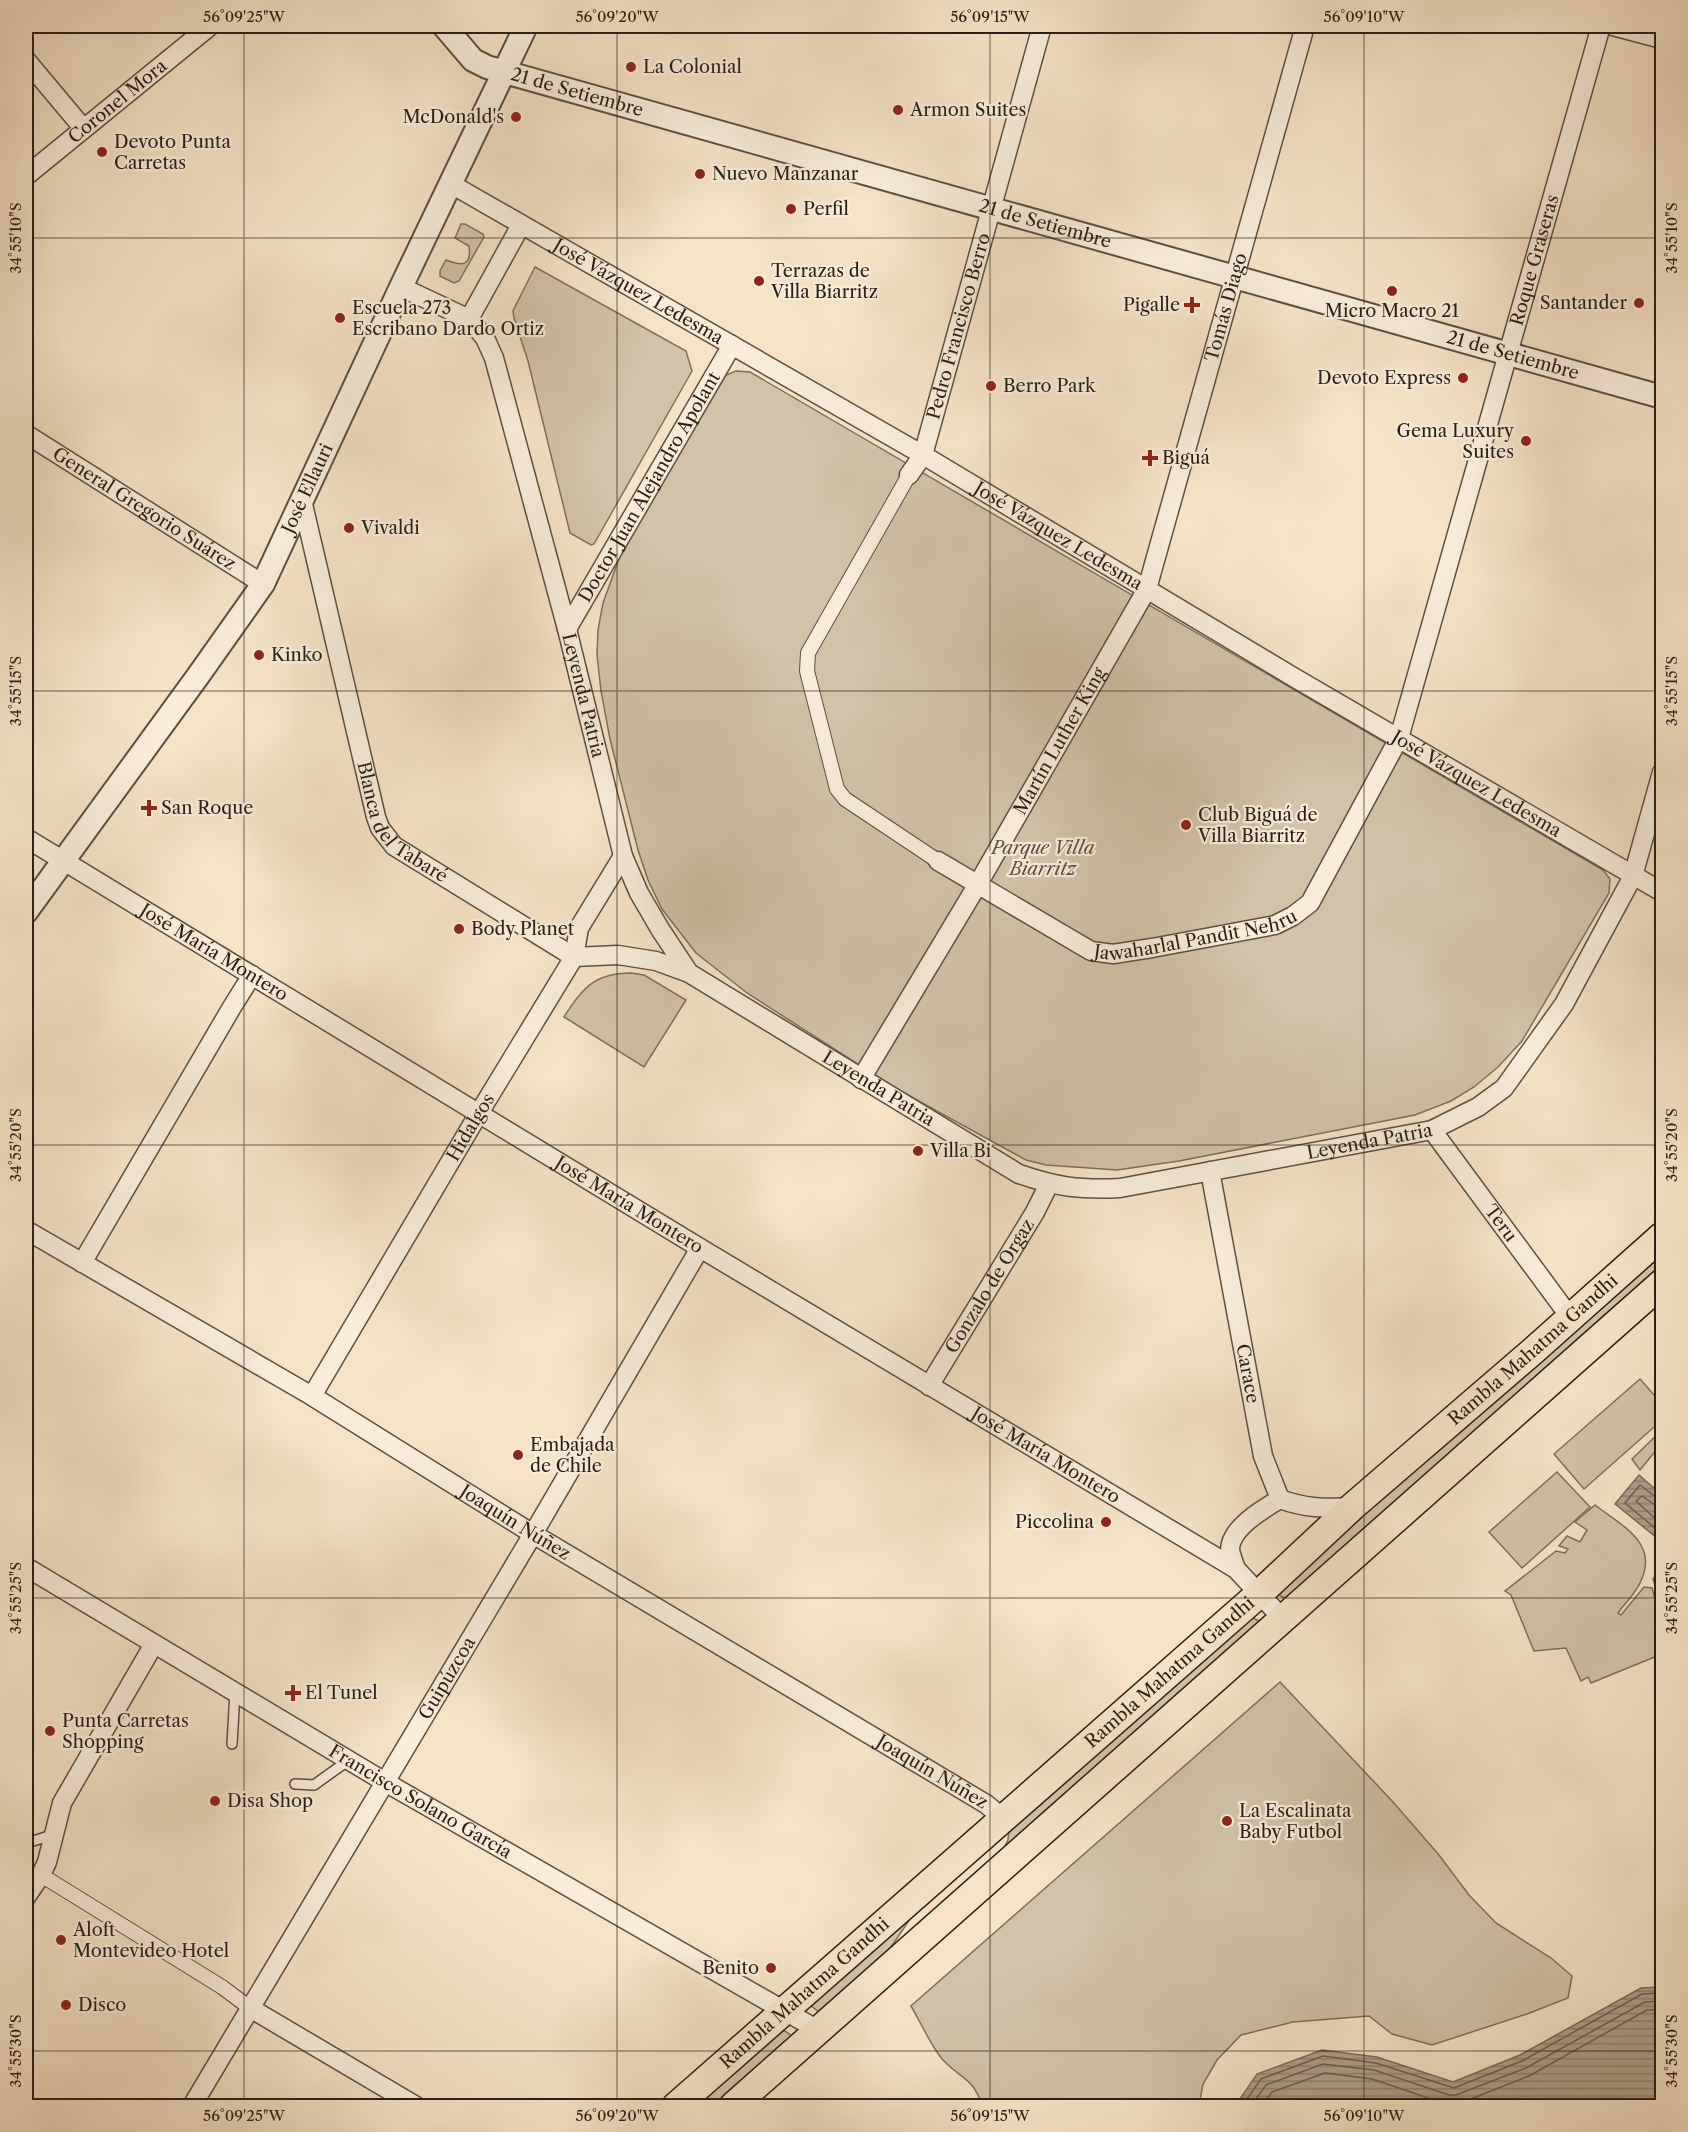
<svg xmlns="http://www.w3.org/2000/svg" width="1688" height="2132" viewBox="0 0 1688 2132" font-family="'Libre Caslon Text',serif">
  <defs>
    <pattern id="water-rules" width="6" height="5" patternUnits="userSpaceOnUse" patternTransform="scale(1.5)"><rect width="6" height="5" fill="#b1a08a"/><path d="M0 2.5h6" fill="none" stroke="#908270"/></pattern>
  </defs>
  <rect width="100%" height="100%" fill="#f6e3c6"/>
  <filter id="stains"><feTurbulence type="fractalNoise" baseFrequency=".00333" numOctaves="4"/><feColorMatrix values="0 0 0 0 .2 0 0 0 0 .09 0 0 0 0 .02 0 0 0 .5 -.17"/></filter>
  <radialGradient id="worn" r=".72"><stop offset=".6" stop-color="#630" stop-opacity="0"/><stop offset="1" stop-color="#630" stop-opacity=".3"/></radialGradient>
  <g fill="#d3c2a8" stroke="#7e705e" stroke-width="1.5">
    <path d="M461,224H465L483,234L484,237L459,281L454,283L440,276V271L446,260C461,266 472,267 469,246L455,238Z"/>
    <path d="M535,267L686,351L692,371L594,544L591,545L570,533L528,361L514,318L513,311Z"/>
    <path d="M736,371L750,372L1603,870L1610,879L1609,893L1522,1041L1498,1067L1474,1087L1451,1101L1415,1115L1179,1161L1117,1170L1046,1165L1026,1160L895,1088L747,993L696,953L662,909L648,880L638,850L610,739L601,691L597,655L598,630L603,603L624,545L726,375Z"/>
    <path d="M631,973L644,975L686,1000L644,1067L564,1017C582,988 595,973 631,973Z"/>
    <path d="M1662,1251V1268L1286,1599L1277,1594L1279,1588Z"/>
    <path d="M1640,1379L1662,1404V1420L1584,1489L1554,1454Z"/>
    <path d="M1662,1430V1443L1640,1470L1632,1459Z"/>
    <path d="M1557,1472L1590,1507L1522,1568L1489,1532Z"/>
    <path d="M1595,1505C1622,1526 1660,1543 1640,1583C1635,1594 1625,1603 1618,1613L1621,1615L1644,1587L1652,1588L1662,1625V1654L1591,1683L1588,1677L1581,1681L1566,1648L1534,1651L1511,1595L1505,1591L1556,1551L1565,1553L1568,1549L1559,1546L1567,1536L1580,1542L1587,1530L1575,1522Z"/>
    <path d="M1251,1617L1261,1622L958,1889L1004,1848L1008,1840L1009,1829Z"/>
    <path d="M1280,1682L1393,1802L1439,1855L1469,1895L1496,1923L1551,1958L1572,1976L1568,1998L1527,2014L1432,2045L1392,2034L1369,2016L1293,2022L1241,2035L1217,2060L1203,2084L1199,2106H982C974,2078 961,2079 943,2060C932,2048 920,2021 911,2006Z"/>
    <path d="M982,1854L910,1919L885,1956L821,2014L809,2004Z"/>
    <path d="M778,2031H785L792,2036L781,2049L715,2106H696Z"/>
  </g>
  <g fill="url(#water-rules)" stroke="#7b6c5b" stroke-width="1.5">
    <path d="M1639,1475L1662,1495V1542L1615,1504Z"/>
    <path d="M1662,1567V1606L1653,1579Z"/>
    <path d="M1662,1987V2106H1235L1257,2074L1322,2050L1377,2057L1453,2082L1520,2055L1641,1988Z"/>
  </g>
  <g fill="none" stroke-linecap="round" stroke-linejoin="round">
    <g stroke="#6e5f50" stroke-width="1.5">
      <path d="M1662,1499L1657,1498L1640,1485L1625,1503L1662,1534"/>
      <path d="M1662,1506L1655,1505L1642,1496L1636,1501L1662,1525"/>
      <path d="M1242,2106L1261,2079L1323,2056L1376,2063L1454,2088L1522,2061L1642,1994L1662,1993"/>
      <path d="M1251,2106L1266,2085L1323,2064L1374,2070L1449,2095H1456L1526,2068L1645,2002L1662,2001"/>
      <path d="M1262,2106L1272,2092L1325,2073L1372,2079L1446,2104H1458L1529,2076L1647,2010H1662"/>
    </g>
    <g stroke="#5d4f41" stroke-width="12">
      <g id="service">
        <path d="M232,1744L235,1692"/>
        <path d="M295,1784L314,1785L349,1760"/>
        <path d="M26,1848L30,1842L55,1834"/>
      </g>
    </g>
    <g stroke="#5d4f41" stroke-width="16">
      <g id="pedestrian">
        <path d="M909,475L808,653L807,671L837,789L845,799L938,861"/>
        <path d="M41,1875L222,1987L250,2008"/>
      </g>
    </g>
    <g stroke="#5d4f41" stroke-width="21">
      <g id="minor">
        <path d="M1613,26L1662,39"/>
        <path d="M26,60L83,128"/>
        <path id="s1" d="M26,176L210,26"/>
        <path id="s2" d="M451,184L923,455L1295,678L1662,892"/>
        <path id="s3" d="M401,287L469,319L485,338L494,358L567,629L623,856L639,893L660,929L689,973L1019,1174C1057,1187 1079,1190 1120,1188L1432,1130L1478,1107L1504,1088L1564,1004L1633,876L1662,772"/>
        <path d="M469,319L521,225"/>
        <path id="s4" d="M26,434L263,584"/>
        <path id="s5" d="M909,475L923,455L1042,26"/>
        <path id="s6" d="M302,500L376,817L380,828L394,846L574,957L618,955L656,961L689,973"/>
        <path id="s7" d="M567,629L732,345"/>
        <path id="s8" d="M26,838L700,1248L1236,1569L1283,1619"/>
        <path id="s9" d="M938,861L1091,951L1113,954L1152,948L1275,925L1293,916L1310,903L1399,738L1601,26"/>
        <path id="s10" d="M861,1079L978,884L1147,589L1305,26"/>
        <path id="s11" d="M1432,1130L1570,1317"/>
        <path id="s12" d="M1210,1171L1263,1456L1280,1499C1304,1508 1326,1509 1352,1507"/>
        <path id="s13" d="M26,1230L312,1396L533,1534L986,1804L1004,1819"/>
        <path d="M82,1263L232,1007L252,975"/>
        <path id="s14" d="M929,1386L1035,1212L1049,1184"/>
        <path id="s15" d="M312,1396L479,1113L574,957L579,928L623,856"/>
        <path id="s16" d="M26,1567L385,1782L818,2030"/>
        <path d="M1236,1569C1234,1563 1231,1556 1230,1550C1230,1528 1263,1509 1280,1499"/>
        <path d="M26,1897L41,1875L47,1862L62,1803L154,1644"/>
        <path d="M250,2008L416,2106"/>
        <path id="s17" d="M192,2106L533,1534L700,1248"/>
      </g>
    </g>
    <g stroke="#5d4f41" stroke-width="26">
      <g id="tertiary">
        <path id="s18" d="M444,26L473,60L487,67L1662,397"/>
        <path id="s19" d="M26,912L198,676L263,584L401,287L526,26"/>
      </g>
    </g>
    <g stroke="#2a1e15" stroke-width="30">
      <g id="primary">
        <path id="s20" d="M676,2106L1259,1594L1352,1507L1533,1351L1662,1236"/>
        <path d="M733,2106L1662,1283"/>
      </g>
    </g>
    <use href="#service" stroke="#f9edda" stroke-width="9"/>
    <use href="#pedestrian" stroke="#f9edda" stroke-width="14"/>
    <use href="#minor" stroke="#f9edda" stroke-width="18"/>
    <use href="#tertiary" stroke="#f9edda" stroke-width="22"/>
    <use href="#primary" stroke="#f6e3c6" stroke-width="27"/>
  </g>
  <path fill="none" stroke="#2a1e15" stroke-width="1.5" stroke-opacity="0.45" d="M244,26V2106M617,26V2106M990,26V2106M1364,26V2106M26,238H1662M26,691H1662M26,1145H1662M26,1598H1662M26,2051H1662"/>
  <g fill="#8f2418" stroke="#f9edda" stroke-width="2">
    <circle cx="631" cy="67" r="6"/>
    <circle cx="898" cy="110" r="6"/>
    <circle cx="516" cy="117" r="6"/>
    <circle cx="102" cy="152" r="6"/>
    <circle cx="700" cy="174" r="6"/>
    <circle cx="791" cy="209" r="6"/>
    <circle cx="759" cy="281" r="6"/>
    <circle cx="1392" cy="291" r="6"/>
    <circle cx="1639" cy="303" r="6"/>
    <path d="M1189 296h6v6h6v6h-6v6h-6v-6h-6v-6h6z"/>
    <circle cx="340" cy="318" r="6"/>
    <circle cx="1463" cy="378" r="6"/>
    <circle cx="991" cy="386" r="6"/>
    <circle cx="1526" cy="441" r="6"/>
    <path d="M1147 449h6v6h6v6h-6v6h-6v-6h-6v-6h6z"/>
    <circle cx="349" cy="528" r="6"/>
    <circle cx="259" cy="655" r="6"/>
    <path d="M146 799h6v6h6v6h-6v6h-6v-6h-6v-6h6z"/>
    <circle cx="1186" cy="825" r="6"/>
    <circle cx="459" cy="929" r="6"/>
    <circle cx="918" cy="1151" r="6"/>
    <circle cx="518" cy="1455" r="6"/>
    <circle cx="1106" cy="1522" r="6"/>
    <path d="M290 1684h6v6h6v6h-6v6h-6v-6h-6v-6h6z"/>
    <circle cx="50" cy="1731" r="6"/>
    <circle cx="215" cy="1801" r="6"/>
    <circle cx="1227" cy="1821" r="6"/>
    <circle cx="61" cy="1940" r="6"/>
    <circle cx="771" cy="1968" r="6"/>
    <circle cx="66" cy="2005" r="6"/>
  </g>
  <g text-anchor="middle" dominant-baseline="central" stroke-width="4.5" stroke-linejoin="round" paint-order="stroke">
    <g font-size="18" fill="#2a1e15" stroke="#f9edda" text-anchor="start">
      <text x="643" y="67">La Colonial</text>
      <text x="910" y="110">Armon Suites</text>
      <text x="504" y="117" text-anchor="end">McDonald's</text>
      <text x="114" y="142">Devoto Punta<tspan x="114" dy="21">Carretas</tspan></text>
      <text x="712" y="174">Nuevo Manzanar</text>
      <text x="803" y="209">Perfil</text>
      <text x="771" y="271">Terrazas de<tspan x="771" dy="21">Villa Biarritz</tspan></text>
      <text x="1627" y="303" text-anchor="end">Santander</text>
      <text x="1180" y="305" text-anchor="end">Pigalle</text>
      <text x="352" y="308">Escuela 273<tspan x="352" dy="21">Escribano Dardo Ortiz</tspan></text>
      <text x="1392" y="311" text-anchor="middle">Micro Macro 21</text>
      <text x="1451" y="378" text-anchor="end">Devoto Express</text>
      <text x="1003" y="386">Berro Park</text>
      <text x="1514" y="431" text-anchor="end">Gema Luxury<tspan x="1514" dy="21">Suites</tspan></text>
      <text x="1162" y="458">Biguá</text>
      <text x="361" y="528">Vivaldi</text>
      <text x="271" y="655">Kinko</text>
      <text x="161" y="808">San Roque</text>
      <text x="1198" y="815">Club Biguá de<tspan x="1198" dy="21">Villa Biarritz</tspan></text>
      <text x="471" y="929">Body Planet</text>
      <text x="930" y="1151">Villa Bi</text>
      <text x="530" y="1445">Embajada<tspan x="530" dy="21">de Chile</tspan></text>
      <text x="1094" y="1522" text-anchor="end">Piccolina</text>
      <text x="305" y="1693">El Tunel</text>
      <text x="62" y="1721">Punta Carretas<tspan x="62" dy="21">Shopping</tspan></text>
      <text x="227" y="1801">Disa Shop</text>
      <text x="1239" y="1811">La Escalinata<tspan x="1239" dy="21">Baby Futbol</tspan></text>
      <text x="73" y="1930">Aloft<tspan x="73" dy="21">Montevideo Hotel</tspan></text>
      <text x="759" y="1968" text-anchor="end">Benito</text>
      <text x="78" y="2005">Disco</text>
    </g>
    <g font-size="18" fill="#2a1e15" stroke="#f9edda">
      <text stroke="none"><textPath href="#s18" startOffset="154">21 de Setiembre</textPath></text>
      <text stroke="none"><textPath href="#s1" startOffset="118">Coronel Mora</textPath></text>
      <text stroke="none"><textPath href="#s18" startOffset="640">21 de Setiembre</textPath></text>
      <text stroke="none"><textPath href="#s9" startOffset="1090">Roque Graseras</textPath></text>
      <text stroke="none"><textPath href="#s2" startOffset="216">José Vázquez Ledesma</textPath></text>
      <text stroke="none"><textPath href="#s10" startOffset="860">Tomás Diago</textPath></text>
      <text stroke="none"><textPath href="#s5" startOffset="158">Pedro Francisco Berro</textPath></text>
      <text stroke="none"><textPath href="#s18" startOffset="1126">21 de Setiembre</textPath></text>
      <text stroke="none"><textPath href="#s7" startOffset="164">Doctor Juan Alejandro Apolant</textPath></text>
      <text stroke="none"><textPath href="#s19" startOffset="510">José Ellauri</textPath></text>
      <text stroke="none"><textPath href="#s4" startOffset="140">General Gregorio Suárez</textPath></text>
      <text stroke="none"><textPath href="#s2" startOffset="702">José Vázquez Ledesma</textPath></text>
      <text stroke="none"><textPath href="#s3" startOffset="471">Leyenda Patria</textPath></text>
      <text stroke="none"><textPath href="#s10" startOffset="392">Martín Luther King</textPath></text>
      <text stroke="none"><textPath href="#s2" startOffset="1188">José Vázquez Ledesma</textPath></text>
      <text stroke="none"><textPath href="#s6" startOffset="345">Blanca del Tabaré</textPath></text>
      <text stroke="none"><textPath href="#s9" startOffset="284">Jawaharlal Pandit Nehru</textPath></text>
      <text stroke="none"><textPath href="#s8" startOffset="220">José María Montero</textPath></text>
      <text stroke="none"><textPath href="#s3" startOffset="993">Leyenda Patria</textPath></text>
      <text stroke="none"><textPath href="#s15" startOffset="312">Hidalgos</textPath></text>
      <text stroke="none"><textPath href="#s3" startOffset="1514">Leyenda Patria</textPath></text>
      <text stroke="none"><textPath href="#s8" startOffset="706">José María Montero</textPath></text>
      <text stroke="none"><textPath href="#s11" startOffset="116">Teru</textPath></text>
      <text stroke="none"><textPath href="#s14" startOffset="117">Gonzalo de Orgaz</textPath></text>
      <text stroke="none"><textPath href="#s20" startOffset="1143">Rambla Mahatma Gandhi</textPath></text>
      <text stroke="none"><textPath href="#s12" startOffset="206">Carace</textPath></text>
      <text stroke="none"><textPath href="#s8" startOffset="1192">José María Montero</textPath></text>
      <text stroke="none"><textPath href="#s13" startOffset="570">Joaquín Núñez</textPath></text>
      <text stroke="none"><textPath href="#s20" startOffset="657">Rambla Mahatma Gandhi</textPath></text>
      <text stroke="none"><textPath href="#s17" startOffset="498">Guipúzcoa</textPath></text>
      <text stroke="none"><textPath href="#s13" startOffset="1056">Joaquín Núñez</textPath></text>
      <text stroke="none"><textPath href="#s16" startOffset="459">Francisco Solano García</textPath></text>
      <text stroke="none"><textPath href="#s20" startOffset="171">Rambla Mahatma Gandhi</textPath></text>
    </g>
    <g font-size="18" font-style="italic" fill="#5d4f41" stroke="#f9edda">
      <text x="1043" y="848">Parque Villa<tspan x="1043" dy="21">Biarritz</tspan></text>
    </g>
  </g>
  <rect width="1688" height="2132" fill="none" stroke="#f6e3c6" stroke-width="66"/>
  <rect x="33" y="33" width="1622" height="2066" fill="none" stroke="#2a1e15" stroke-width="2"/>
  <g font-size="15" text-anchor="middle" fill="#2a1e15">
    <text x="244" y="22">56°09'25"W</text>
    <text x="617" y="22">56°09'20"W</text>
    <text x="990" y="22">56°09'15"W</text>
    <text x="1364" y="22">56°09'10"W</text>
    <text transform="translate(16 238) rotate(-90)" y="5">34°55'10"S</text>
    <text transform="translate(1672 238) rotate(-90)" y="5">34°55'10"S</text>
    <text transform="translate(16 691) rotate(-90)" y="5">34°55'15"S</text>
    <text transform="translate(1672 691) rotate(-90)" y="5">34°55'15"S</text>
    <text transform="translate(16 1145) rotate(-90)" y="5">34°55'20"S</text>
    <text transform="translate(1672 1145) rotate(-90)" y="5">34°55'20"S</text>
    <text transform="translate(16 1598) rotate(-90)" y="5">34°55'25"S</text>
    <text transform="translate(1672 1598) rotate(-90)" y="5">34°55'25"S</text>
    <text transform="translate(16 2051) rotate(-90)" y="5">34°55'30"S</text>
    <text transform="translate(1672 2051) rotate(-90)" y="5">34°55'30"S</text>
    <text x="244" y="2121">56°09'25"W</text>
    <text x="617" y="2121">56°09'20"W</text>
    <text x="990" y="2121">56°09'15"W</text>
    <text x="1364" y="2121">56°09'10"W</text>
  </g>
  <rect width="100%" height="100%" filter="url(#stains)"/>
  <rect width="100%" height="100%" fill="url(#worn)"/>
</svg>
